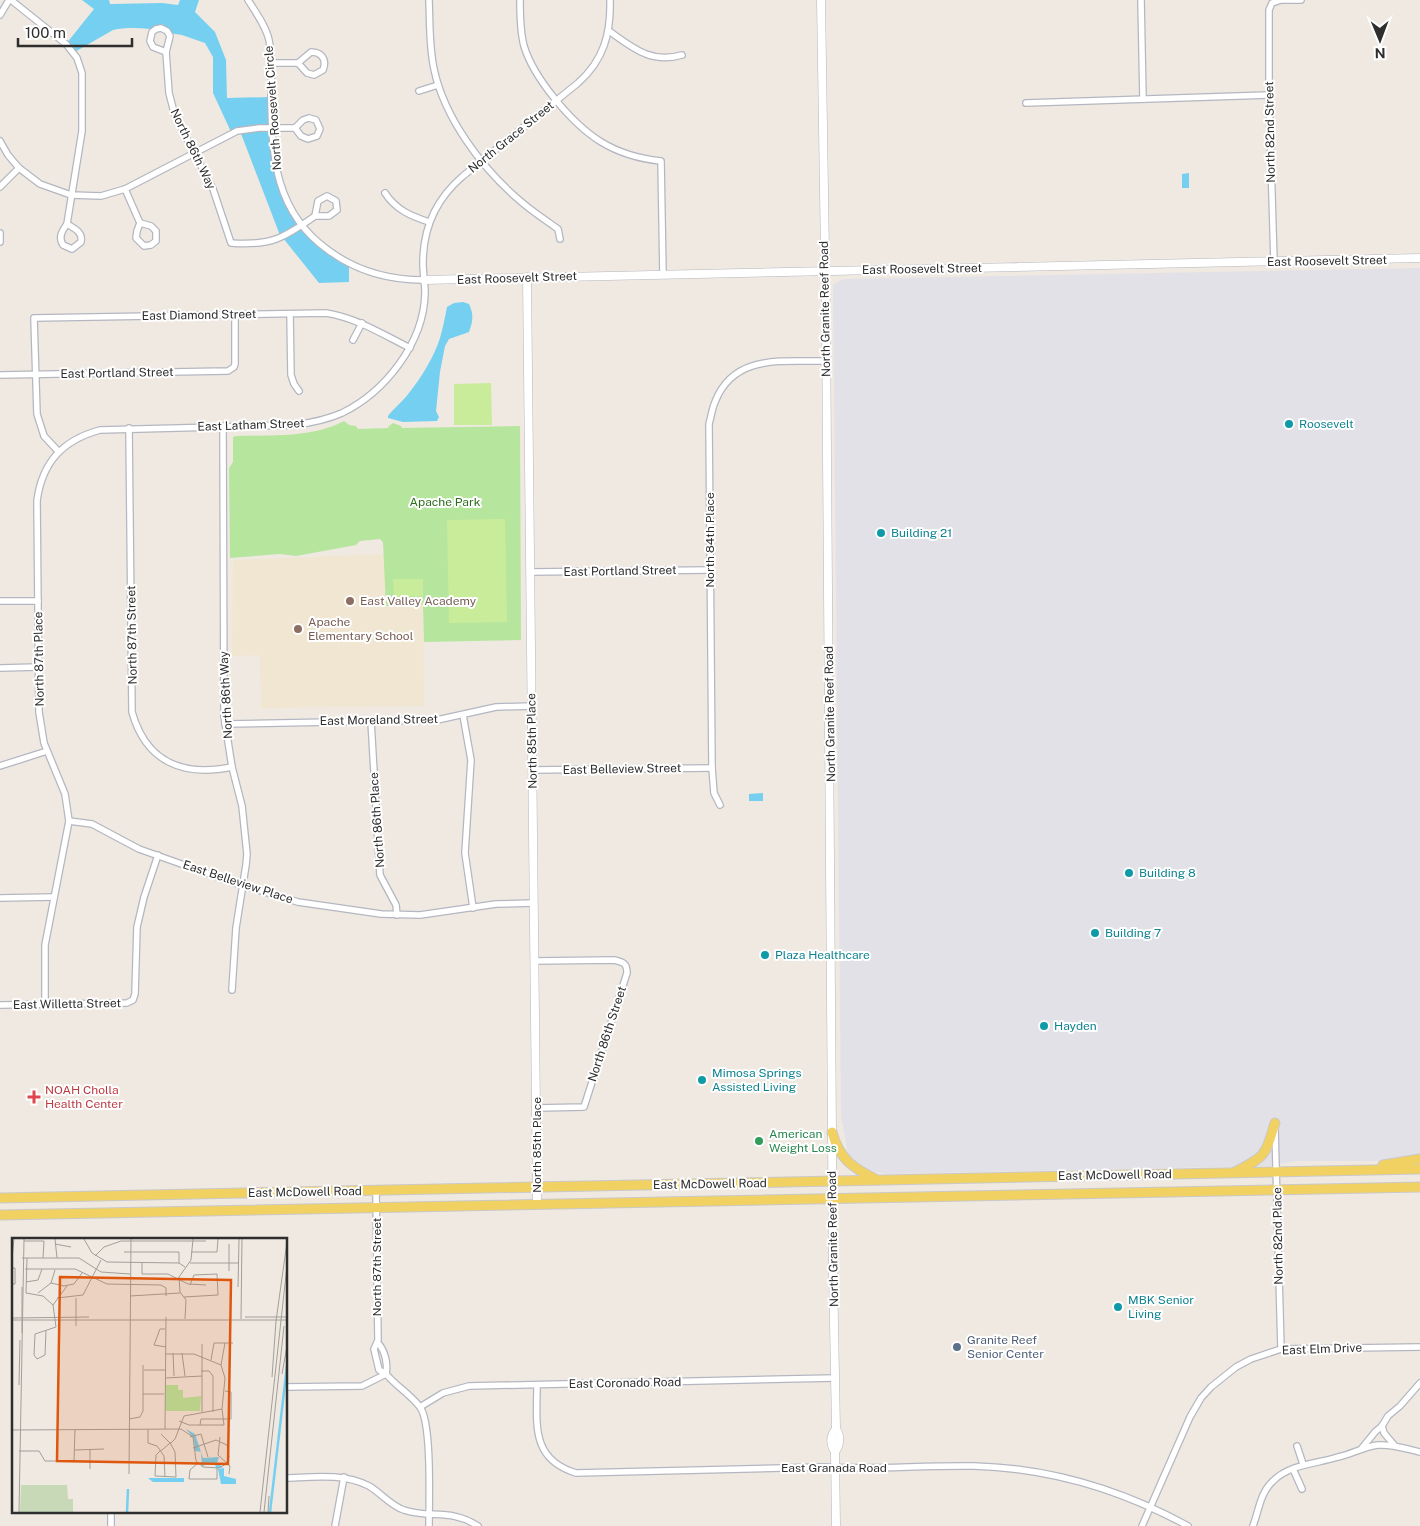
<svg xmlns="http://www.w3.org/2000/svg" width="1420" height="1526" viewBox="0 0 1420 1526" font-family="'Public Sans',sans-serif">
  <rect width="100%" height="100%" fill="#efe9e1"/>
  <path fill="#e3e1e8" d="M1420,268V1161H1298L1269,1166L888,1174L869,1171L854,1164L848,1155L841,1115L833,285L843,279Z"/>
  <path fill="#f0e6d1" d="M384,554L386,606L423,605L424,706L261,708L260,655L232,656L233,560Z"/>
  <path fill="#b6e59e" d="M344,421L349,425L356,426L358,429L389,428L388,427L393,423L401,426L402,428L520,426L521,640L424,642L423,605L386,606L383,542L380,539L360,541L356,545L296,556L280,554L230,558L229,468L233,462V437L236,436C271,435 312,438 344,421Z"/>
  <g fill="#c9ec9a">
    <path d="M491,383L492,425H454V384Z"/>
    <path d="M505,519L507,622L449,623L447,520Z"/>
    <path d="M393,579H423V596L394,597Z"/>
  </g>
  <g fill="#75cff0">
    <path d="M82,0H109L110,4L162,3L178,5L180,0H199L195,12L215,32L226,60L227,98L271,97L277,175L301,226L349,263V282L319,283L283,238H281L240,131L232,134L213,93V57L205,43L182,35L169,33L167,31C150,29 130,26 113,30L73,53L66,44L94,9Z"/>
    <path d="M1189,173V188H1182V174Z"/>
    <path d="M463,302L469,304C474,315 473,321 469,332L449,339L445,346L440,372L436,411L439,417L437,421L403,422L388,418V416C395,407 403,401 409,393C421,378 434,357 440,338C443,328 445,317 447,307L454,303Z"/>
    <path d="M763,793V801H749V794Z"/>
  </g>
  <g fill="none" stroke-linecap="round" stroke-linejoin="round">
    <g stroke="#b4b7c1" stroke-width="8">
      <g id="minor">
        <path d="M11,0L66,44L77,58L82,73V131L67,224"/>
        <path d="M248,0C256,13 266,26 269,40C273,59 271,79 271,97C271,157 276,213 328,250C356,271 389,280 424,280"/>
        <path d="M429,0C430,23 429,46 434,69C444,117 481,167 518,199C530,210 544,219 558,229L560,239"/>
        <path d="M520,0C520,15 520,31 524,46C530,66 542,83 555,99C585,136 613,156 661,161L663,274"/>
        <path d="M1141,0L1143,99"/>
        <path d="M0,15L9,0"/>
        <path d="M161,28L167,31L170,36L166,52L153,47L150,41L152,32L156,29Z"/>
        <path d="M609,31C633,48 651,64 682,55"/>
        <path d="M166,52L169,93L175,116L213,189L231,243C271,246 284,238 315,216"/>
        <path d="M311,52C322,52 327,60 323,70L314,75L307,73L298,63Z"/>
        <path d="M271,63H298"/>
        <path d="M419,91L438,85"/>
        <path d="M1026,103L1269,95"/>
        <path d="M309,118L316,120L320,129L317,136L308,139L301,136L295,128L303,120Z"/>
        <path d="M0,141L8,155L19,168L40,184L71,195L101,196L125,189L237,131L259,128H295"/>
        <path d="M0,187L19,168"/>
        <path d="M125,189L140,223"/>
        <path d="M385,193C396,210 411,216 429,222"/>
        <path d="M327,196L336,201L337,210L329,216H315L318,201Z"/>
        <path d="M140,223L151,226L156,231V241L151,245L144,246L136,238L137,231Z"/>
        <path d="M67,224C75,229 83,232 81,242L72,249L63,245C58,237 62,231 67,224Z"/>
        <path d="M0,233V242"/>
        <path d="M1274,262L1269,95V10L1272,3L1281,0H1301"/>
        <path d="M290,314L291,375L294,384L299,391"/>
        <path d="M353,340L362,323"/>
        <path d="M0,375L228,371L234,367L235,364V315"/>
        <path d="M223,426L224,716L232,767L242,806L247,854L246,865L236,928L232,990"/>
        <path d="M129,428L132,712C146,762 183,777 232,767"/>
        <path d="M58,451L44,436L37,414L34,318L326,313C357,318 382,334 410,348"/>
        <path d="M530,572L710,570"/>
        <path d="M0,601H38"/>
        <path d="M0,668L38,667"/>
        <path d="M463,715L471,760L465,853L473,908"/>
        <path d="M371,721L380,875L396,905L397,915"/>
        <path d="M225,724L437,720L496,707L532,706"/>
        <path d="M0,766L47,751"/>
        <path d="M532,770L712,768"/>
        <path d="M720,805L714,793L712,768L709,424C711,417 712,409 715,402C734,353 784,362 826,361"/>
        <path d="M69,821L92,824L139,849L235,883L298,902L381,914L420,915L496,904L534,903"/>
        <path d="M0,898L54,897"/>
        <path d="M534,961L614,960C623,962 627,963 627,973L584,1107L537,1108"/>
        <path d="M45,1004V945L69,821L65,794L44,743L39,712L37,501C42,462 63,440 100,430L294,425C310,423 326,420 342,413C385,392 424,343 425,293C425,283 423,273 423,263C423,228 437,198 463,176L578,83C604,60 611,33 610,0"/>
        <path d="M0,1005L127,1003L133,1000L135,994L137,927L144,897L158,855"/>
        <path d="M1275,1129L1281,1349"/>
        <path d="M376,1191L378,1340L374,1349L379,1370L386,1374C396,1386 410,1394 420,1407C432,1423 429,1502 429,1526"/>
        <path d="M378,1343C385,1351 388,1363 386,1374"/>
        <path d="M537,1385C537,1423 530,1459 576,1473L821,1467C872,1470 923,1465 974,1466C1049,1468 1122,1490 1188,1526"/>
        <path d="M286,1387L362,1386L386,1374"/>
        <path d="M420,1407L443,1393L469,1386L835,1378"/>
        <path d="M1382,1426L1384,1433L1395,1446"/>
        <path d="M1297,1446L1303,1464"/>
        <path d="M1362,1448L1375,1432L1382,1426L1388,1416L1400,1406L1420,1383"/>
        <path d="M1293,1469L1302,1489"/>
        <path d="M286,1478C314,1477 343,1473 369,1486C381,1493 391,1506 404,1510C430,1519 450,1508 478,1526"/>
        <path d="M111,1512V1526"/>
        <path d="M335,1526L344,1477"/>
        <path d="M1142,1526L1190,1417L1201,1398L1211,1387L1236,1367L1251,1359L1281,1349L1420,1347"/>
        <path d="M1253,1526C1259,1510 1260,1493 1273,1481C1290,1464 1316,1464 1338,1457C1352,1454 1363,1447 1378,1445C1393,1444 1406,1449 1420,1452"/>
      </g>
    </g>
    <g stroke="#b4b7c1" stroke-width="9">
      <g id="tertiary">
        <path d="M821,0L826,318L833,1271L836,1429C841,1436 840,1445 835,1452L836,1526"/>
        <path d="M527,277L537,1204"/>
        <path d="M424,280L1420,258"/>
        <path d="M835,1452C830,1444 830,1436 836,1429"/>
      </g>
    </g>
    <g stroke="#c9c9c9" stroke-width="11">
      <g id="primary">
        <path d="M832,1132C839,1159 853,1168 877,1180"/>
        <path d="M1383,1165L1420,1159"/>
        <path d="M1235,1172C1266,1156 1265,1156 1275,1123"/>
        <path d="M0,1198L1420,1169"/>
        <path d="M0,1215L1420,1187"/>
      </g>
    </g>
    <use href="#minor" stroke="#fff" stroke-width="5.5"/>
    <use href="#tertiary" stroke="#fff" stroke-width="8"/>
    <use href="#primary" stroke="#f2d163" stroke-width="9"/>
  </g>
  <g fill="#0f9aa8" stroke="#fff" stroke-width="2">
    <circle cx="1289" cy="424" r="5"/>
    <circle cx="881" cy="533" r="5"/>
    <circle cx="1129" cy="873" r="5"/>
    <circle cx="1095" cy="933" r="5"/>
    <circle cx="765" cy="955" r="5"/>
    <circle cx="1044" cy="1026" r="5"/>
    <circle cx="702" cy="1080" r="5"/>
    <circle cx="1118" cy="1307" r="5"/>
  </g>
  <g fill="#8d6e63" stroke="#fff" stroke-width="2">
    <circle cx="350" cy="601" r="5"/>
    <circle cx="298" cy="629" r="5"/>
  </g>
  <path fill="#e0444e" stroke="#fff" stroke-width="2" d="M31.5 1089.5h5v5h5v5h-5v5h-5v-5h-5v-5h5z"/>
  <circle fill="#2e9e5b" stroke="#fff" stroke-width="2" cx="759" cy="1141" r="5"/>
  <circle fill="#5c6f8a" stroke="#fff" stroke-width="2" cx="957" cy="1347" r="5"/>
  <g text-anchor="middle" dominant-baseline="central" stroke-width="4" stroke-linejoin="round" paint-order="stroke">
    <g font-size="12" fill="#2e2e2e" stroke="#fff">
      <text transform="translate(273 108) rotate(-94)">North Roosevelt Circle</text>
      <text transform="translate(1270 132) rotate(-91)">North 82nd Street</text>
      <text transform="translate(511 137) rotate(-39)">North Grace Street</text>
      <text transform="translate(193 149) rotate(64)">North 86th Way</text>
      <text transform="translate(1327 261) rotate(-1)">East Roosevelt Street</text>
      <text transform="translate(922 269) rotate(-1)">East Roosevelt Street</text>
      <text transform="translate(517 278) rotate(-2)">East Roosevelt Street</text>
      <text transform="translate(825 309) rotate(-91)">North Granite Reef Road</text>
      <text transform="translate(199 315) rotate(-1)">East Diamond Street</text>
      <text transform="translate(117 373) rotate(-1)">East Portland Street</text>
      <text transform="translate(251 425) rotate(-2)">East Latham Street</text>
      <text transform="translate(710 540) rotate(-90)">North 84th Place</text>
      <text transform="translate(620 571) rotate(-1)">East Portland Street</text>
      <text transform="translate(132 635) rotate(-91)">North 87th Street</text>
      <text transform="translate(39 659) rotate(-91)">North 87th Place</text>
      <text transform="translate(226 695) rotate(-93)">North 86th Way</text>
      <text transform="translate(830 714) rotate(-91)">North Granite Reef Road</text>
      <text transform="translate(379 720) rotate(-1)">East Moreland Street</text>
      <text transform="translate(532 741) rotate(-91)">North 85th Place</text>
      <text transform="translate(622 769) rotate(-1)">East Belleview Street</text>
      <text transform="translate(377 820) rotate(-94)">North 86th Place</text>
      <text transform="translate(238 882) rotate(18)">East Belleview Place</text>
      <text transform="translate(67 1004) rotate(-1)">East Willetta Street</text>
      <text transform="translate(607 1034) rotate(-72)">North 86th Street</text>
      <text transform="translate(537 1145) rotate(-90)">North 85th Place</text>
      <text transform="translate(1115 1175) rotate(-1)">East McDowell Road</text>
      <text transform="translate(710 1184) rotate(-1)">East McDowell Road</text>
      <text transform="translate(305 1192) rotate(-1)">East McDowell Road</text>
      <text transform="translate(1278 1236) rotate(-91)">North 82nd Place</text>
      <text transform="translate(833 1239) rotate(-91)">North Granite Reef Road</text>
      <text transform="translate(377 1267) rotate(-90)">North 87th Street</text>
      <text transform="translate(1322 1349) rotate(-2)">East Elm Drive</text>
      <text transform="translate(625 1383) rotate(-1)">East Coronado Road</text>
      <text x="834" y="1468">East Granada Road</text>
    </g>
    <g font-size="12" fill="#0d838f" stroke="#fff" text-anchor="start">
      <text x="1299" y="424">Roosevelt</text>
      <text x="891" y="533">Building 21</text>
      <text x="1139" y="873">Building 8</text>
      <text x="1105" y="933">Building 7</text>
      <text x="775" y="955">Plaza Healthcare</text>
      <text x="1054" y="1026">Hayden</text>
      <text x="712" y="1073">Mimosa Springs<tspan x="712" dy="14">Assisted Living</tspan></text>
      <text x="1128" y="1300">MBK Senior<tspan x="1128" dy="14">Living</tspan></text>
    </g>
    <g font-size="12" fill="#2c6e1b" stroke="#fff">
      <text x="445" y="502">Apache Park</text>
    </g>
    <g font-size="12" fill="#785e54" stroke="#fff" text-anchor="start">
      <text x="360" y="601">East Valley Academy</text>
      <text x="308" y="622">Apache<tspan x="308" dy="14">Elementary School</tspan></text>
    </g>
    <g font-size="12" fill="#be3a42" stroke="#fff" text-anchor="start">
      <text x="45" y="1090">NOAH Cholla<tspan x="45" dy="14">Health Center</tspan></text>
    </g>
    <g font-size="12" fill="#27864d" stroke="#fff" text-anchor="start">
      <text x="769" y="1134">American<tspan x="769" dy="14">Weight Loss</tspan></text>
    </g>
    <g font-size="12" fill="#4e5e75" stroke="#fff" text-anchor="start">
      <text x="967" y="1340">Granite Reef<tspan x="967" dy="14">Senior Center</tspan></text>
    </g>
  </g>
  <g transform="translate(12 1238)">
    <rect width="275" height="275" fill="#efe9e1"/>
    <path d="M154,147H166V152H171V160L189,158L188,173H154Z" fill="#b6e59e"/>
    <path d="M9,247H55L56,261H61V274H8Z" fill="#c8d9b8"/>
    <path d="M174,191L183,196L191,220L207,219L205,225L211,229L204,231L203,225H195L190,229L189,214L183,213L182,201ZM212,230V238L224,241V246H209L206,231ZM136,240H172V244H141Z" fill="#75cff0"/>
    <path fill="none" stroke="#75cff0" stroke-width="2.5" d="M115,274L116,251M258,274L275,128"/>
    <path fill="none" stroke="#a29e99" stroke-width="1" d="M43,1L45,20M72,1L80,15L95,24L167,25L173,29M12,3H32L31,20M43,6L59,9M112,14H167V25M179,14H205L206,1M83,18L92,9L109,3H194M0,20L2,1M10,20H67L89,34L118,36M15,20L14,55L31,58L41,67M130,25V36H156L176,46L194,47M178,25H226M0,30H3V46H0M13,31H63L95,46L149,47L154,50V58M217,33V6M14,44L26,42L30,31M39,45L52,48L62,46L70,35M226,49L227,1M26,55L39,45L43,32M118,58L168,55M172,59L206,57L205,36L182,37L178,47M45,60L71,57L89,22M64,60V88M233,79H275M0,80L77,79M173,81L174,62L168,54L167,39L179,22L181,1M229,81L230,1M0,82H275M153,91H148L142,107L154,109M34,93L33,117L25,121L22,117L23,96L44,89L41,67L55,48M10,95V49M161,115L162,138M170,115L173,138M153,116H182L209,127M199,122L202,105H221M132,132H153M189,133H197L201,138V174M270,136L275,108M260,139L264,83L275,4M153,140L190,138M7,147L8,102M131,156H152M190,174V106M117,181L128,179L131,173V127M167,183L177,187H212L210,171L213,140L209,127L213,105M188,187L189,181H219V154L213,153M136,191V205L145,208L152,218L153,239M153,191L154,79M0,192L169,191L181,199L184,223L191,229M149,196L159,206V207L161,210L163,214L164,239L143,238L144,217L149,212H150L157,206L158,205H159L163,201L172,178L210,171M178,199L189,196L196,219M208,199L206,217L218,228L217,236M181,210L204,202L215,207L217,219L214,226L207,230L191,229M78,211V231M63,212L92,211M7,213H27L33,223H62L63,191M186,225L178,232L177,241H205V231M117,236L119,1M7,274L12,1M248,274L275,28M252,274L272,88M256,274L257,258"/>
    <path fill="#df570e" fill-opacity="0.15" stroke="#df570e" stroke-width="2.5" d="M48,39L219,42L216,226L45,223Z"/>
    <rect width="275" height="275" fill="none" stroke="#2e2e2e" stroke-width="2.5"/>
  </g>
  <g transform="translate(1380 40) rotate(179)" stroke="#ffffff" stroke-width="4" paint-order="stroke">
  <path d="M0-4L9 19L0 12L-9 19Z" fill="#2e2e2e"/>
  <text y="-8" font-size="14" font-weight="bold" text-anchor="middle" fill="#2e2e2e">N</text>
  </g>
  <path d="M18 38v8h114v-8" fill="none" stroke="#2e2e2e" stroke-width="2.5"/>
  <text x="25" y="38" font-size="15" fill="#2e2e2e" stroke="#ffffff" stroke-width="4" paint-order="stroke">100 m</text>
</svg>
